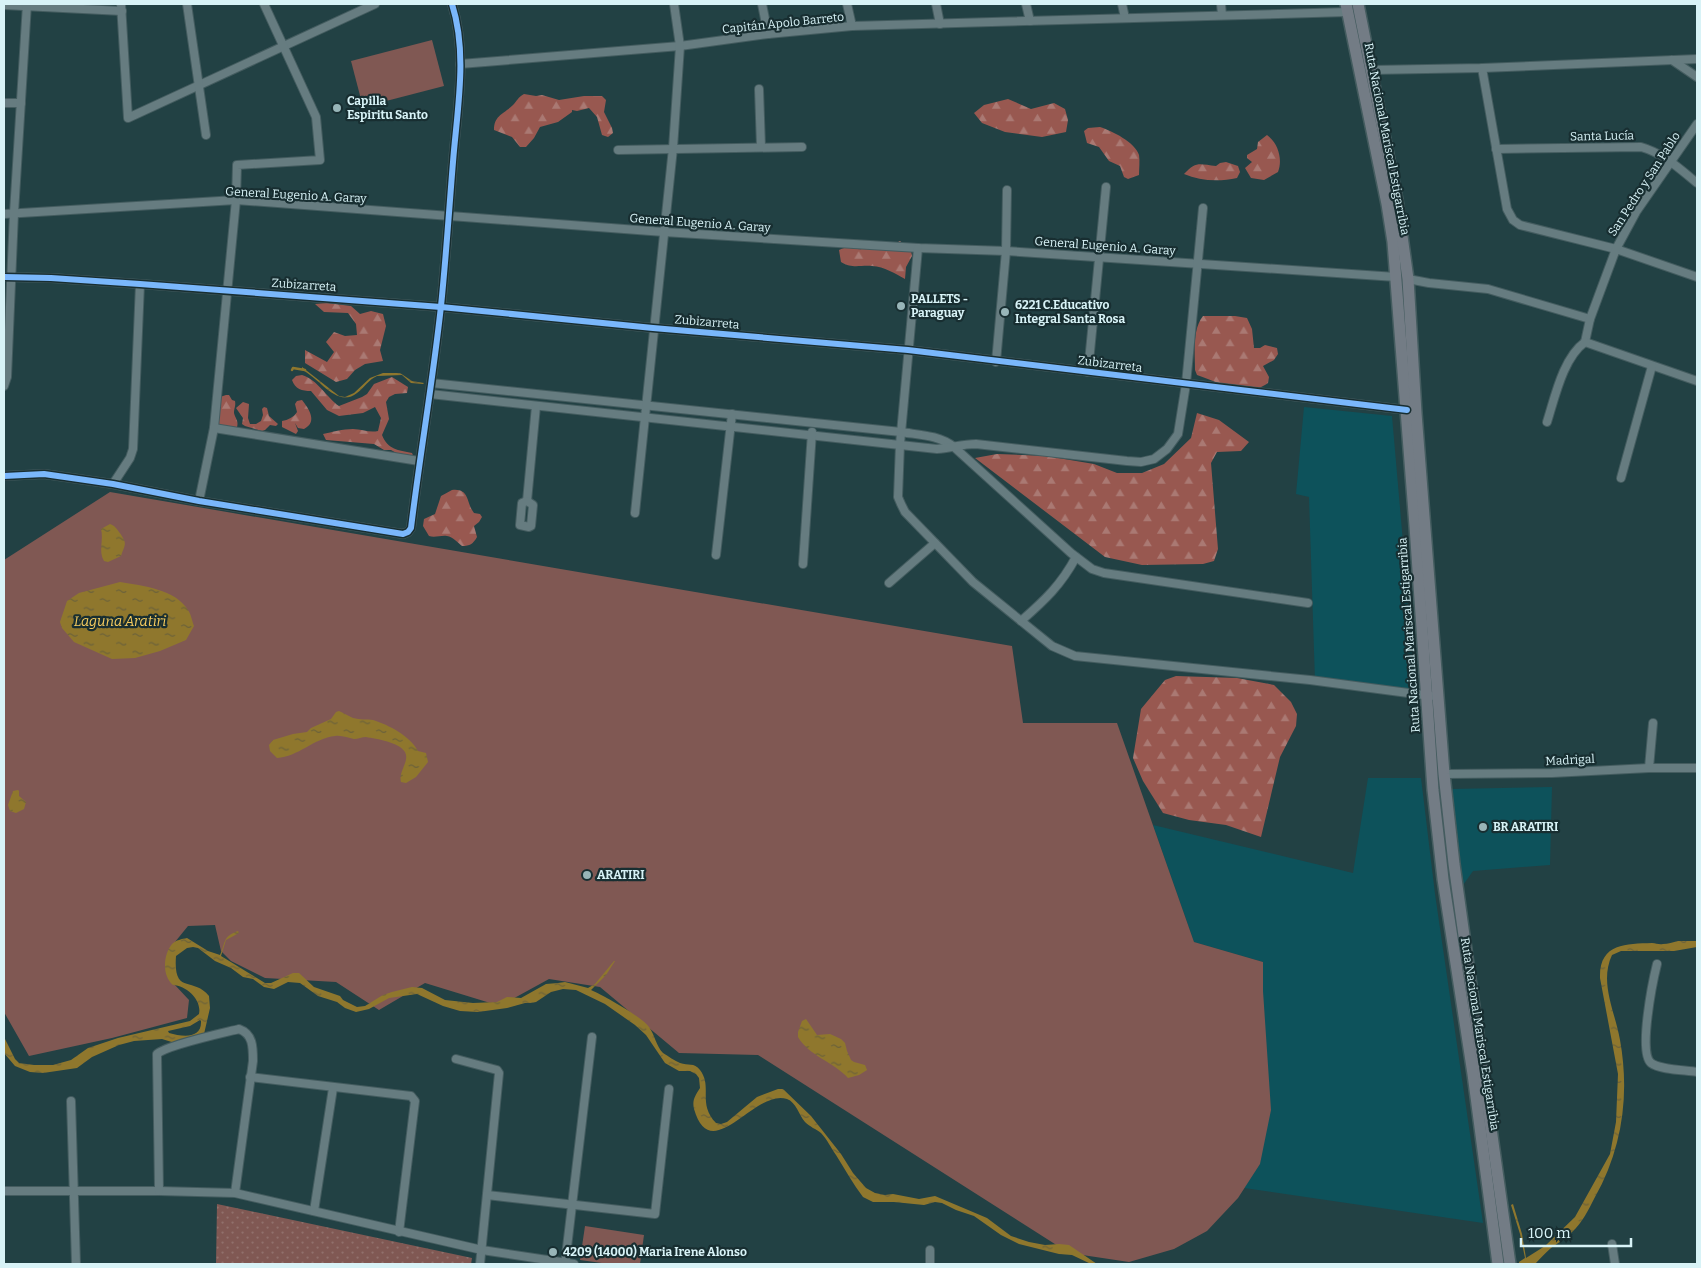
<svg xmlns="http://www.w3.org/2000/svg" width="1701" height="1268" viewBox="0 0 1701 1268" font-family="Bitter,serif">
  <defs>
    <pattern id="grass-dots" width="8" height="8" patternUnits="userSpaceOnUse" patternTransform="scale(1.25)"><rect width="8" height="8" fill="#805853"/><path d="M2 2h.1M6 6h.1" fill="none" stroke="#91706c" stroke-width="1.8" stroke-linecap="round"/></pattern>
    <pattern id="forest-firs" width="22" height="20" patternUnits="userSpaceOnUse" patternTransform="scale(1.25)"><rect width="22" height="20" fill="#985850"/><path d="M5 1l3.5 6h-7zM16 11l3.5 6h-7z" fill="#aa7973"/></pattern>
    <pattern id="water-ripples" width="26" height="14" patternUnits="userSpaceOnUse" patternTransform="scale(1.25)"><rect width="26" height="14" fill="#8f772d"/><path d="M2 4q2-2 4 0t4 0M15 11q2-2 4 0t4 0" fill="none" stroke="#6c623a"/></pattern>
  </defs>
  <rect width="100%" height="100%" fill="#224144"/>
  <g fill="#0d525b">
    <path d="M1304,407L1392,416L1416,692L1315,681L1309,497L1296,494Z"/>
    <path d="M1368,778H1421L1435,894L1483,1223L1244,1188L1260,1164L1263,962L1194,942L1153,825L1353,873Z"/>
    <path d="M1552,787L1550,865L1473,871L1461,888L1451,789Z"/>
  </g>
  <path fill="url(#grass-dots)" d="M217,1204L472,1258L471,1264H216Z"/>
  <g fill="url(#forest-firs)">
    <path d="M524,94L536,96L542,95L559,100L584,96H602L606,100L604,112L612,128L613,133L608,137L602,135L597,117L589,108L577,111L572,110V112L558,122L540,127L534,138L526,147H520L512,137L494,130C494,115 504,114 513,105C517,101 518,97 524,94Z"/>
    <path d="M1008,99L1031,109L1054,103L1065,109L1068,120L1066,132L1042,137L1005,132L982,123L974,113L984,105Z"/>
    <path d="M1100,127C1112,131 1135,142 1139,155C1140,161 1139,169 1139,175L1128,179L1124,177L1120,166L1109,161L1099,147L1087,143L1084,131L1088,128Z"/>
    <path d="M1267,135C1278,143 1283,159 1278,172L1264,180L1251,178L1245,168L1252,162L1247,158V155L1257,149L1258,142Z"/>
    <path d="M1226,162L1238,166L1240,172L1237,178C1219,182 1200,181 1184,174C1196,161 1199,164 1216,166L1220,163Z"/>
    <path d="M900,241L911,251L912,256L906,267L905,279C894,273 885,267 872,266C859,265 853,269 841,262L839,250C848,245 854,250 863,249C876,248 890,247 900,241Z"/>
    <path d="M327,303L351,306L360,314L371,311L383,314L386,326L380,350L383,361L365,364L355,370L347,379L336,382L305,363V350L327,362L334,352L326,342L334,332L345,336L357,335L356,324L348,313L324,312L315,304Z"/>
    <path d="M1203,316H1235L1247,318L1252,329L1254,348H1260L1265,345L1277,348L1278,354L1274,360L1263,366L1269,377L1268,383C1249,398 1217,382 1197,375L1195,370C1195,353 1192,330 1203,316Z"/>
    <path d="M302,375C317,379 327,398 339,406L362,397L367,394L374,384L392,377L408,387L407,393L395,394L389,397L386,402L389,419L382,435C388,450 398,450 412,453L414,458L402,456L391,450H384L374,444L326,440L323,434C332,432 343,429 353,429C362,429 369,433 378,431L381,418L375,407L363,413L339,416L327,410L311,391C302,391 295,389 292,380L296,376Z"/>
    <path d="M226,395H229L232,400L235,401C236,406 234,408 234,413C235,418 239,421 237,427L219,426L217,423L219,415L217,408L220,397Z"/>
    <path d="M302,400C309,409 318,422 304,429L298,428L295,423L298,431L296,434L282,427V421C288,420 294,417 297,412L295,404L297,401Z"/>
    <path d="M243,402L249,404L248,418L250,424H256L261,421L263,415L262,409L264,407L267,408L269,416L278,424L276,426L270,425L265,430L262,431L245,426L242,424L243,418L236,408Z"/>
    <path d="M1197,413L1219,420L1249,442L1241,451L1217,452L1211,463L1218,549L1214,561L1203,564L1142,565L1105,557L975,458L997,454L1046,456L1094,464L1117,473H1142L1164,464L1191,438Z"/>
    <path d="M452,490C470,488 466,503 474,513L480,514L482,517L479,522L474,526L477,537C473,544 470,546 462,546C458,543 453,537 447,536C441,535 435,538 429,536L423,526L424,519L435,514L441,496Z"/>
    <path d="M1176,676L1237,678L1274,685L1291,702L1297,714L1296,726L1280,757L1261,837L1226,825L1189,820L1163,813L1143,781L1133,758L1141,709L1165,680Z"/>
  </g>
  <g fill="#805853">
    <path d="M432,40L444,86L363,107L351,61Z"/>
    <path d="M110,492L1012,646L1023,723H1117L1194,942L1263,962V991L1271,1110L1260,1164L1238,1198L1207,1231L1174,1249L1129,1262L1069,1253L758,1055L679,1053L600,987L549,979L500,1006L425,983L379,1010L336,982L265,978L231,961L221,951L215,925L188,926L175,942L174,984L189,1000L187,1018L112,1038L29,1056L4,1012V560Z"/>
    <path d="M585,1226L644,1235L640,1264H609L580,1260Z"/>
  </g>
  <g fill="url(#water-ripples)" fill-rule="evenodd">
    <path d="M302,367L339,396L345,397L354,393L370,378L383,373H400L412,381L424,383L423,384L411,383L402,375L377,376C369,379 364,388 357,393C337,409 320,378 302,370Z"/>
    <path d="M110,524C115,526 116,528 119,532C128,544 125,544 121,556L108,562L104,561C98,551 104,540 101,529Z"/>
    <path d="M120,582C143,586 175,589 188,610C191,614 192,621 194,626L186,640L160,651L135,658L112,659L74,642L62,628L60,622L67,601L79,593Z"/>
    <path d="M339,711C344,713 348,716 353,718C360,720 367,719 373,720C389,725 410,736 418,751L426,753L428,762L416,777L406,783L401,782C398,772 410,761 405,752C399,742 377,739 366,737C362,737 358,739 354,739C348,738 342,735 335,736C314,738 298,757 277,758L270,751L269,745L273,740L293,734L307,732L311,728L331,719L336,712Z"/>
    <path d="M18,790L19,791V796L26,802L24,809L16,813L10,811L8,805L13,791Z"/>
    <path d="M238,931L239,933L226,940L221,956L265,983H271L293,973H299L314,987L340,996L343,1000L357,1007L365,1006L383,995L392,992L412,987L422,988L445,1000L473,1003L497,1002L507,997L521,998L546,984L558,983L565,982L588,988L595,984L614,961H615L606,975L591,990C604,996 641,1016 649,1027C655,1035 656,1046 663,1053C668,1056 675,1061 680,1063C688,1066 694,1062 700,1070C713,1087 697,1103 716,1123L721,1124L727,1122L757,1097L778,1089H783L811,1116L841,1154L853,1173L866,1188L875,1193L885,1195L893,1194L919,1199L935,1196L987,1218L1011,1236L1029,1242L1045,1245L1059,1244L1069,1245L1097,1264H1091L1072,1255L1059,1254L1019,1244L1001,1235L974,1216L956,1210L942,1203L935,1202L924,1205L894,1202H873L863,1197C853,1184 845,1169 836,1155C831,1148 827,1139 821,1133C816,1129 810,1127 805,1122C799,1115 796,1102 787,1099C755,1088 711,1168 694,1109C692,1100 695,1096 700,1088L699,1078L696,1074L690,1071H679L665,1063L646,1035L635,1025L605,1004L576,990L563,989L551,992L536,1002L531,1003H525L507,1008L478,1012L460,1011L443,1006L417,994L389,998L369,1009L356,1012L345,1008L337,1002L318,996L300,983L288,982L274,989L264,987L253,979L243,977L231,968L215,961L198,948L193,947L187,948L176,956C173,996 193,976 209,996L210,1008L204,1034L175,1043L162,1039L134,1041L119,1045L92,1057L77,1068L43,1073L30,1072L15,1066L4,1053V1037L15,1059L19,1063L34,1065H53L71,1060L88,1048L118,1038L190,1021L199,1014C202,1000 187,986 173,985C162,976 163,955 172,944C176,940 182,939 187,938L208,951L220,955C226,942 222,937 238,931ZM200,1020L201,1021C202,1039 183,1037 169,1033L168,1031L190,1026Z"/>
    <path d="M1678,941H1697V947L1674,951H1621L1612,955C1599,983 1615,1011 1620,1040C1630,1095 1622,1149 1595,1197C1589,1209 1582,1223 1572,1232C1566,1238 1558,1243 1551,1248C1545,1253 1540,1259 1535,1264H1519V1262L1525,1258L1520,1234L1511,1205L1513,1204L1522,1234L1526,1258L1545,1246L1575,1217L1610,1154L1616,1122L1618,1074L1600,978C1599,943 1626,944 1652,943C1656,943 1659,945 1663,944C1668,944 1673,942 1678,941Z"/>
    <path d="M806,1019L817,1035L830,1034L841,1039L845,1043L847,1051L851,1060L854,1062L865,1065L867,1070L859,1075L848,1078C834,1062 809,1056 798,1037V1032L802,1021Z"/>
  </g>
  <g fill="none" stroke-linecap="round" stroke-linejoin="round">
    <path stroke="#8f772d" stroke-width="2.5" d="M292,370L293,368L305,370"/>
    <g stroke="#445c5f" stroke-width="10">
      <g id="minor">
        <path d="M121,4L128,118L375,4"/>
        <path d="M187,4L206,135"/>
        <path d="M762,4L768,34"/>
        <path d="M847,4L852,26"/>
        <path d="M936,4L940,24"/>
        <path d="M1026,4L1030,21"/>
        <path d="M1122,4L1125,18"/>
        <path d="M1221,4L1222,15"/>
        <path d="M4,5L122,11"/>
        <path d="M1672,60L1697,77"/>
        <path d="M460,64L680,46L768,34L852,26L1348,12"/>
        <path d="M1482,68L1507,209L1513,220L1520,225L1616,249L1697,277"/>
        <path d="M1371,70L1482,68L1697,59"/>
        <path d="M759,89L761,147"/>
        <path d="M4,103H21"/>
        <path d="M1496,149L1641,147C1663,153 1680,169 1697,183"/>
        <path d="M618,150L802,147"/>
        <path d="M4,214L236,200L664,232L918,248L1006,251L1396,277"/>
        <path d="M918,248L900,444L898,497L901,504L905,512L973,582L1052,646L1075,656L1310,680L1431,696"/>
        <path d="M4,277L51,278L140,284L441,307L653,328L908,350L1407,410"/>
        <path d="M1408,279L1429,283L1488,289L1590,319"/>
        <path d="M1585,342L1590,319L1616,249L1636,212L1697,124"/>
        <path d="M1585,342L1697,381"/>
        <path d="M996,362L1006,251L1007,190"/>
        <path d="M1088,372L1106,187"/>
        <path d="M431,383L901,432C919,435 939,435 954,447L1071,553L1092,569L1104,573L1308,603"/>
        <path d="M4,386L7,377L14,213L27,4"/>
        <path d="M430,394L937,449C951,448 962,444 976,444L1127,461L1141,462L1154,459L1167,449L1178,434L1186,384L1203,208"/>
        <path d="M1547,422C1555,397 1563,358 1585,342"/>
        <path d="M214,428L419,461"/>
        <path d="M4,476L44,474L113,484L199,501L403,534L408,532L411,528C420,454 433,380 441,306C446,258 449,210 453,162C457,110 468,54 452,4"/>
        <path d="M1621,478L1652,366"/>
        <path d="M113,484L130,458L133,449L140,284"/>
        <path d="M199,501L214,428L236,200L237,165L320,160L316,117L264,4"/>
        <path d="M527,501L536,406"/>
        <path d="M527,501L533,505L531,526L529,527L520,525L522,503Z"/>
        <path d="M635,513L673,148L680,46L674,4"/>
        <path d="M716,555L732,414"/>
        <path d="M803,564L812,432"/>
        <path d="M889,583L935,543"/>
        <path d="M1021,621C1045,600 1061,585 1076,557"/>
        <path d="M1649,768L1653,723"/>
        <path d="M1444,774L1552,773L1649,768H1697"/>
        <path d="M1657,964C1653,980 1638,1053 1651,1063C1660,1070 1686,1070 1697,1072"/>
        <path d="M456,1059L497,1070L499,1073L480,1264"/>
        <path d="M250,1077L411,1096L415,1101L414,1109L399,1232"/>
        <path d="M71,1101L76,1264"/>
        <path d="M4,1191H159L235,1193L482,1250L574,1264"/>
        <path d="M159,1191L157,1054C167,1045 223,1033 239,1029C253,1034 253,1047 253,1061L235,1193"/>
        <path d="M487,1195L655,1214L669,1089"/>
        <path d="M314,1211L333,1088"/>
        <path d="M1612,1244L1615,1264"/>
        <path d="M565,1264L592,1037"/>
        <path d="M930,1264V1250"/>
      </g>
    </g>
    <g stroke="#445c5f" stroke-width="14">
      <g id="highway">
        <path d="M1346,4L1387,204L1393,242L1415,526L1433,790L1443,879L1473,1074L1498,1264"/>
        <path d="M1358,4L1397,200L1408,279L1416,413L1444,774L1454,864L1510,1264"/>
      </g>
    </g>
    <use href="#minor" stroke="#667c80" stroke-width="8"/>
    <use href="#highway" stroke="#737c85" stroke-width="11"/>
    <g stroke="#182e31" stroke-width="9">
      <g id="cycleway">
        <path d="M4,277L51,278L140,284L441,307L653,328L908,350L1407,410"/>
        <path d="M4,476L44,474L113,484L199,501L403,534L408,532L411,528C420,454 433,380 441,306C446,258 449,210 453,162C457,110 468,54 452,4"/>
      </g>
    </g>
    <use href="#cycleway" stroke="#7ab7fb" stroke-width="6"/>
  </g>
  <g fill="#98b5b8" stroke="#182e31" stroke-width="2">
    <circle cx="337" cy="108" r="5"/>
    <circle cx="901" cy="306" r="5"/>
    <circle cx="1005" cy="312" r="5"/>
    <circle cx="1483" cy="827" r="5"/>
    <circle cx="587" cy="875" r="5"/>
    <circle cx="553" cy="1252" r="5"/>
  </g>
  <g text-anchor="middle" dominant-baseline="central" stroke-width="4.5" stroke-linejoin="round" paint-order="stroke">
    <g font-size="12" fill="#d8f3f7" stroke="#182e31">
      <text transform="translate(783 23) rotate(-6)">Capitán Apolo Barreto</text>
      <text transform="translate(1602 136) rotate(-1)">Santa Lucía</text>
      <text transform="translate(1387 139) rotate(79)">Ruta Nacional Mariscal Estigarribia</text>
      <text transform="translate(1644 184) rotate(-57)">San Pedro y San Pablo</text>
      <text transform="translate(296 195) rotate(3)">General Eugenio A. Garay</text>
      <text transform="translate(700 223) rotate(4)">General Eugenio A. Garay</text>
      <text transform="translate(1105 246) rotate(4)">General Eugenio A. Garay</text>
      <text transform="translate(304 285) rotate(4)">Zubizarreta</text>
      <text transform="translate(707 322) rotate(5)">Zubizarreta</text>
      <text transform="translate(1110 364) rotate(7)">Zubizarreta</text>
      <text transform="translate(1409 635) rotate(-94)">Ruta Nacional Mariscal Estigarribia</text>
      <text transform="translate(1570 760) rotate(-3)">Madrigal</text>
      <text transform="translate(1480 1034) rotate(81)">Ruta Nacional Mariscal Estigarribia</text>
    </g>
    <g font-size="12" font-weight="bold" fill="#d8f3f7" stroke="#182e31" text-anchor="start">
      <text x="347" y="101">Capilla<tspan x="347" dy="14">Espiritu Santo</tspan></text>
      <text x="911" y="299">PALLETS -<tspan x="911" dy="14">Paraguay</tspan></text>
      <text x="1015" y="305">6221 C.Educativo<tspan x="1015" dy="14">Integral Santa Rosa</tspan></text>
      <text x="1493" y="827">BR ARATIRI</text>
      <text x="597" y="875">ARATIRI</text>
      <text x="563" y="1252">4209 (14000) Maria Irene Alonso</text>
    </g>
    <g font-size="14" font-style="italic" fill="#f5cb5f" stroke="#182e31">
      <text x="120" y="621">Laguna Aratiri</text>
    </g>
  </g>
  <rect width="1701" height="1268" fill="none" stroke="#d8f3f7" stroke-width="10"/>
  <path d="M1521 1238v8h110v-8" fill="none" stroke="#d8f3f7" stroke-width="2.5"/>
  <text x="1528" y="1238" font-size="15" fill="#d8f3f7" stroke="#182e31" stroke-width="4" paint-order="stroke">100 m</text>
</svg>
